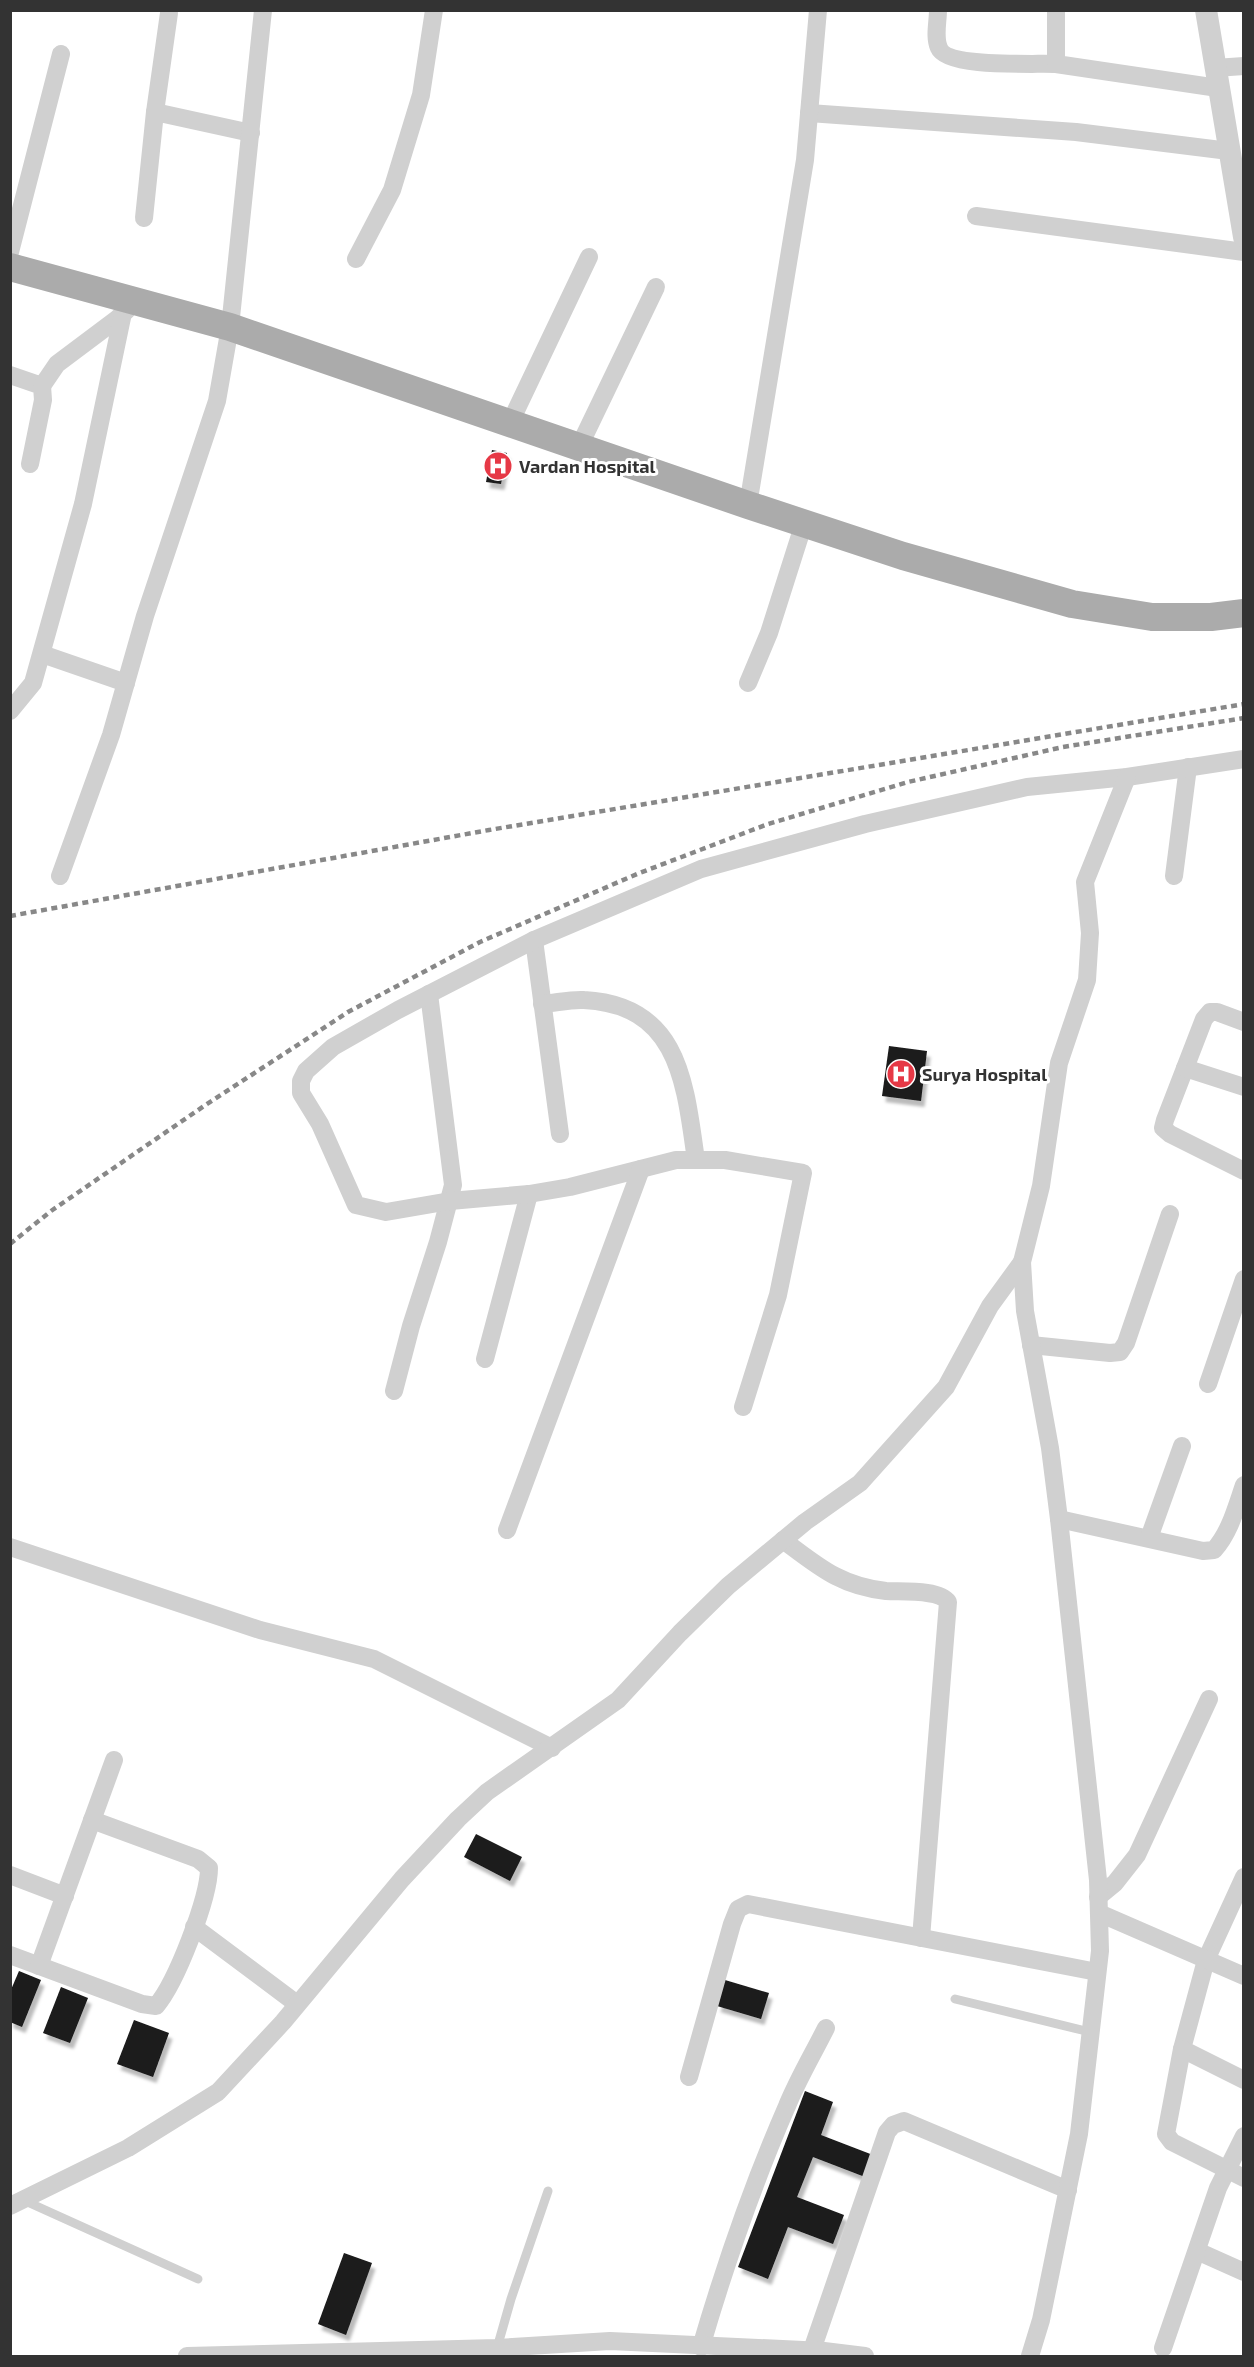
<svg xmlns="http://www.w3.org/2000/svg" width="1254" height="2367" viewBox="0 0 1254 2367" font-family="'Exo 2',sans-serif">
  <defs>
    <filter id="shadow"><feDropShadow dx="3.5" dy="6" stdDeviation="1.5" flood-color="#0004"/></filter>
  </defs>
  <rect width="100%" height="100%" fill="#fff"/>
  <g fill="#1a1a1a" filter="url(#shadow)">
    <path d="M492,450L507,453L501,484L486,482Z"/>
    <path d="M889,1046L927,1051L921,1101L882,1096Z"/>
    <path d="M476,1834L522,1857L510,1881L464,1857Z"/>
    <path d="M19,1971L41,1980L22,2027L10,2022V1992Z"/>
    <path d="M725,1980L769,1993L761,2019L717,2006Z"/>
    <path d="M61,1987L88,1998L70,2043L43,2033Z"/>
    <path d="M134,2020L169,2033L153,2077L117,2064Z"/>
    <path d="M805,2091L833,2102L821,2135L873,2155L865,2177L813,2157L797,2197L844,2215L833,2244L788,2227L768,2279L738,2267Z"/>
    <path d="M344,2253L372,2263L346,2335L318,2324Z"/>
  </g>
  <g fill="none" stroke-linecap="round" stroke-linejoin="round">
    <g stroke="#d0d0d0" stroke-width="9">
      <path d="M955,1999L1090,2032"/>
      <path d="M23,2200L198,2279"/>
      <path d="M497,2348L511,2299L548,2191"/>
    </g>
    <g stroke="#d0d0d0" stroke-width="18">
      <path d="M938,10C938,22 934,37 939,48C947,68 1034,63 1056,64"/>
      <path d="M1056,10V64L1218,88"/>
      <path d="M1215,68L1244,66"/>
      <path d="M155,112L251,133"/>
      <path d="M809,113L1076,132L1229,151"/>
      <path d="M976,216L1244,252"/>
      <path d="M144,218L155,112L169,13"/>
      <path d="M10,252L61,54"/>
      <path d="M356,259L392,190L421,95L434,10"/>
      <path d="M10,375L42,386L43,400L30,464"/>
      <path d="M42,386L57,364L117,319L127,310"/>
      <path d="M510,423L589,257"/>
      <path d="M579,447L656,287"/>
      <path d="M748,505L805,160L818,10"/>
      <path d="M42,654L126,683"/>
      <path d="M748,683L769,633L804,523"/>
      <path d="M10,711L33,683L83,504L123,313"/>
      <path d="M60,876L111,735L145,616L217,401L230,327L263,10"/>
      <path d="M1174,876L1188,767"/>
      <path d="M534,940L560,1134"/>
      <path d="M542,1004C556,1003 571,999 584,1000C680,1005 685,1084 696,1160"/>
      <path d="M1244,1022L1217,1012H1210L1204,1019L1165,1120L1163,1128L1170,1134L1244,1171"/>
      <path d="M1185,1068L1244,1087"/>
      <path d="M1031,1345L1110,1353L1120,1352L1126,1343L1170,1214"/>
      <path d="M485,1359L529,1194"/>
      <path d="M1208,1384L1244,1279"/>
      <path d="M394,1391L411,1326L438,1242L453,1185L429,994"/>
      <path d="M743,1407L778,1295L803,1173L725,1160H676L570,1187L529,1194L450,1201L386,1212L356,1205L320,1124L301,1093V1081L306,1071L333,1047L398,1010L534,940L701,869L865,824L1027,787L1127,777L1244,759"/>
      <path d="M1059,1519L1203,1551L1214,1550C1230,1532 1236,1508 1244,1485"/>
      <path d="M507,1530L641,1169"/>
      <path d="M1149,1538L1182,1446"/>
      <path d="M783,1540C818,1566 840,1586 886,1591C902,1592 939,1589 948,1602L921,1938"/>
      <path d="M10,1547L260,1630L374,1659L552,1748"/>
      <path d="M10,1875L65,1896"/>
      <path d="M1244,1877L1206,1960L1182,2049L1244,2080"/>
      <path d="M1098,1897L1115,1883L1137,1855L1209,1699"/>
      <path d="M1099,1913L1244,1976"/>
      <path d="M194,1927L297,2004"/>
      <path d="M10,1955L142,2004L156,2006C176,1983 209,1898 209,1868L198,1859L92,1820"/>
      <path d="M39,1966L114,1760"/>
      <path d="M1182,2049L1166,2134L1172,2142L1244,2178"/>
      <path d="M689,2077L732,1924L738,1909L748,1904L1097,1972"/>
      <path d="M10,2206L128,2148L218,2092L283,2022L402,1879L458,1819L487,1792L618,1700L680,1633L728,1586L805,1522L860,1483L946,1387L990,1306L1022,1262"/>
      <path d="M1197,2251L1244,2272"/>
      <path d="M701,2347C725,2265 753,2184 787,2106C798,2079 813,2054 826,2028"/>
      <path d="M1163,2348L1218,2188L1244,2136"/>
      <path d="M812,2350L887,2132L893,2125L904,2121L1068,2190"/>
      <path d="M187,2356L497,2348L610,2341L824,2351L865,2356"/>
      <path d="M1030,2356L1041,2320L1079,2134L1100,1951L1098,1880L1059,1519L1050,1448L1025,1311L1022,1262L1041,1186L1059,1063L1087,980L1090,933L1085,882L1127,777"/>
    </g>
    <path stroke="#d0d0d0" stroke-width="22" d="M1206,10L1244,237"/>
    <path stroke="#ababab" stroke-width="28" d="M10,267L230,327L748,505L903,556L1072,604L1152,617H1211L1244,613"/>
    <g stroke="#888" stroke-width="4.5" stroke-dasharray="6 4.5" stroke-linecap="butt">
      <path d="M10,916L489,830L1244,704"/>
      <path d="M10,1244L51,1211L204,1106L348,1012L480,942L637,874L768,824L908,782L1063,747L1244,718"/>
    </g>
  </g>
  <defs>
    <g id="hospital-disc" transform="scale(1.5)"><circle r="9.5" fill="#e63946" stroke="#fff"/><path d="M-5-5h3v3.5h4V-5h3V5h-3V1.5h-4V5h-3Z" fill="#fff"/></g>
  </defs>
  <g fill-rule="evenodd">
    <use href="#hospital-disc" x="498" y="466"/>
    <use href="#hospital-disc" x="901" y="1074"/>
  </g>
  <g text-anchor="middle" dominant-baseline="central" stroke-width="6" stroke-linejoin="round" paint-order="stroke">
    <g font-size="18" font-weight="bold" fill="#333" stroke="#fff" text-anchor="start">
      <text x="519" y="466">Vardan Hospital</text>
      <text x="922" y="1074">Surya Hospital</text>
    </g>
  </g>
  <rect width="1254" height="2367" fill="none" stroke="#333333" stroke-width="24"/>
</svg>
